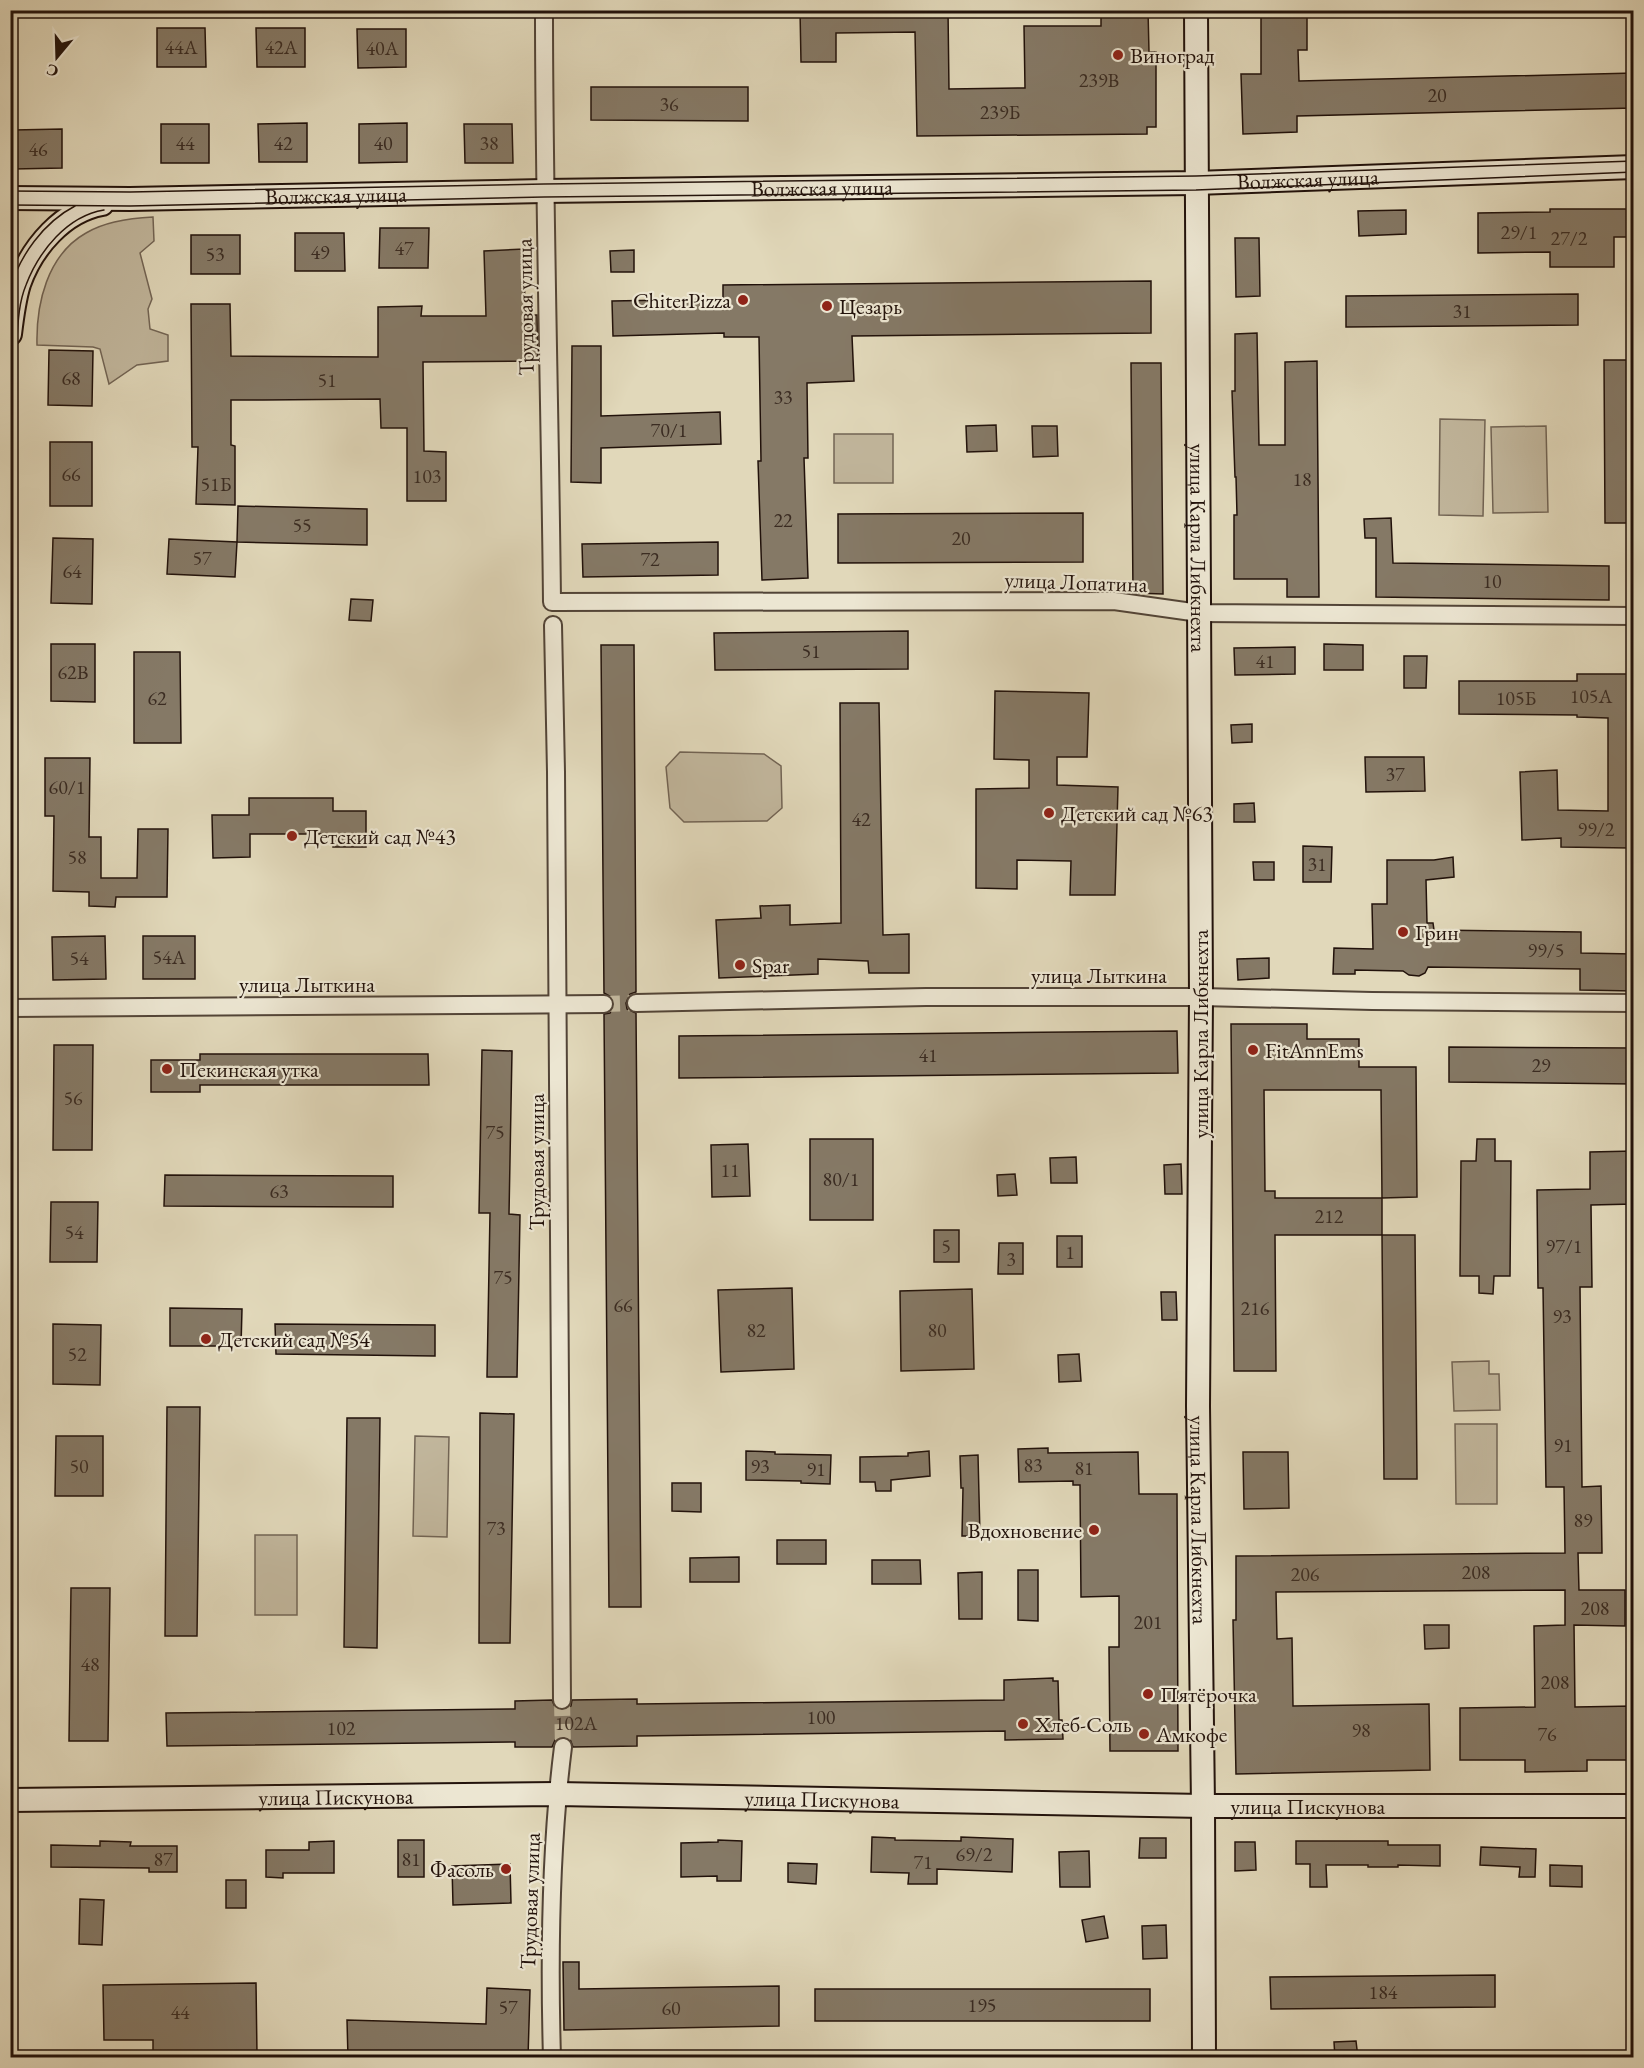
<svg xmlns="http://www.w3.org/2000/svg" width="1644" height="2068" viewBox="0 0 1644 2068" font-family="'EB Garamond',serif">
  <rect width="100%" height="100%" fill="#e1d8ba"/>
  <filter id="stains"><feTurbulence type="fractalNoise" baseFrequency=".00333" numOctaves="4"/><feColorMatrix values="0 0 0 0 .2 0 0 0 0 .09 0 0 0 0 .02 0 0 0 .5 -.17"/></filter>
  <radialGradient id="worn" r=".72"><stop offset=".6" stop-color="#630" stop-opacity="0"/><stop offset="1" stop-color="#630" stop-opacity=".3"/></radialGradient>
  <g fill="#c1b69c" stroke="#726454" stroke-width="1.5">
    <path d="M153,217L154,241L140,253L152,299L148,309L150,329L168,335V361L137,365L109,384L100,349L93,347L37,345C36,304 47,255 86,233C106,221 131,218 153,217Z"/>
    <path d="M1440,419L1485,420L1483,516L1439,515Z"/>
    <path d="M1546,426L1548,512L1493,513L1491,427Z"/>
    <rect x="834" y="434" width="59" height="49"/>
    <path d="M680,752L764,754L781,766L782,808L767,821L684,822L670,808L666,767Z"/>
    <path d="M1489,1361V1374H1499L1500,1410L1454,1411L1452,1362Z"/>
    <path d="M1455,1424H1497V1504H1456Z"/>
    <path d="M415,1436L449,1437L447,1537L413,1536Z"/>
    <rect x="255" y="1535" width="42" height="80"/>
  </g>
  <g fill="#857966" stroke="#22120b" stroke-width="1.5" fill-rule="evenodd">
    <path d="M800,10H948L949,89L1025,88L1024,26H1101V10H1148L1149,52H1156V127H1147V134L917,136L915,32L836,33V62H801Z"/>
    <path d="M1261,10H1307V50H1298L1299,81L1634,73V108L1297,116V132L1243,134L1241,74H1261Z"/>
    <path d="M157,28H205L206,67H157Z"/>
    <path d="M256,28H305V67H257Z"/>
    <path d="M357,29H406V67L358,68Z"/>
    <path d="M591,87H748V121L591,120Z"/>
    <path d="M307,123V162H259L258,124Z"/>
    <path d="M407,123V162L359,163V124Z"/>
    <rect x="161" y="124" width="48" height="39"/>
    <path d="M464,124H512L513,163H465Z"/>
    <path d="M62,129V168L14,169V130Z"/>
    <path d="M1550,209H1634V237H1614V267H1550V252L1478,253V213L1550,212Z"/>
    <path d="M1406,210V234L1359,236L1358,211Z"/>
    <path d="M380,228H429L428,268H379Z"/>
    <path d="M295,233H344L345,271H295Z"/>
    <rect x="191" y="235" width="49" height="39"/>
    <path d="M1235,238H1259L1260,296L1236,297Z"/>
    <path d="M524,249L525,315H537L538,361L423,362L424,451L446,452V501H407V428H381L380,399L263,400H231V445L235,446V505L196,504L198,447H192L191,304H230L231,356L378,357V307L422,306L421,316H486L484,251Z"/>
    <path d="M634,250V272H611L610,251Z"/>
    <path d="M1151,281V333L852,336L854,381L807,383L808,458H804L808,578L762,580L758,461H761L759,337H724V333L613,336L612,301L723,299V285Z"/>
    <path d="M1578,294V325L1346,327V296Z"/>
    <path d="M1257,333L1259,445H1285V362L1317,361L1319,597H1287V579H1234V515H1237L1236,477H1235L1232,391H1235V334Z"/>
    <path d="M572,346H601V416L720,412L721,444L601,448V483L571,482Z"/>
    <path d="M49,350L93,351L92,406L48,405Z"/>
    <path d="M1604,360H1634V523H1605Z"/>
    <path d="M1131,363H1161L1163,594L1133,593Z"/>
    <path d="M996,425L997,451L967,452L966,426Z"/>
    <path d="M1032,426H1057L1058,456L1033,457Z"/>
    <rect x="50" y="442" width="42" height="64"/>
    <path d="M238,506L367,509V545L237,542Z"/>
    <path d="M1083,513V562L838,563V514Z"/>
    <path d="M1391,518L1393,563L1609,566V600L1376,597V538H1365L1364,519Z"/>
    <path d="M53,538L93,539L92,604L51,603Z"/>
    <path d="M169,539L237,542L235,577L167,574Z"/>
    <path d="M718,542V575L583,577L582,544Z"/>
    <path d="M351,599L373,600L371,621L349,620Z"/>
    <path d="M908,631V669L715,670L714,633Z"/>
    <path d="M51,644H95V702L51,701Z"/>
    <path d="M1324,644L1363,645V670H1324Z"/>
    <path d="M601,645H634L636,992L630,994L626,1003L627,1009L636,1013L641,1607H609L604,1014L610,1013L614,1005L613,998L604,993Z"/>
    <path d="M1295,647V674L1235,675L1234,648Z"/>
    <path d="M134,652H180L181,743H134Z"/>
    <path d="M1404,656H1427L1426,688H1404Z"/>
    <path d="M1577,674H1634V787H1630V848L1561,847V838L1522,840L1520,772L1557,770L1558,810L1608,811V718L1577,717V715L1459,714V681H1577Z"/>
    <path d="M995,691L1089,693L1087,757H1057V785L1118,787L1115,895H1070L1071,861L1017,860V889L976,888V789L1029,788V760L994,759Z"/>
    <path d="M840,703H879L883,935L909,934V973H869L868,961L818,959V974L719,978L716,920L761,918L760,906L790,905V925L841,923Z"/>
    <path d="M1252,724V742L1232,743L1231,725Z"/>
    <path d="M1365,757H1424L1425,791L1366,792Z"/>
    <path d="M45,758H90L89,837H101V878H137L138,829H168L167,897H116L115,907L89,906V892L53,891L54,816H45Z"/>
    <path d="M249,798H333V811H366V847H333V834H250V857L213,858L212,815H249Z"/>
    <path d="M1254,803L1255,822H1234V804Z"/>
    <path d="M1303,846L1332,847L1331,882H1303Z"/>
    <path d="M1453,857L1454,877L1426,880L1427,923H1433L1434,930L1581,932V953L1634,954V991L1580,990V969L1428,967L1425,973L1419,976L1409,975L1403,971L1355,970V974H1333L1334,948L1373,949L1372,904H1387V860H1434Z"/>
    <path d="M1253,862H1274V880H1254Z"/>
    <path d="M105,936L106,979L53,980L52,937Z"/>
    <rect x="143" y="936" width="52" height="43"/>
    <path d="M1269,958V978L1238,980L1237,959Z"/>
    <path d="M1231,1024H1307V1039H1359V1067H1416L1417,1197L1382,1198V1235H1275L1276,1371H1234ZM1264,1090H1381L1382,1198H1275V1191H1265Z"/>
    <path d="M1177,1031L1178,1073L679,1078V1036Z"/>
    <path d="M54,1045H93L92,1150H53Z"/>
    <path d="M1449,1047L1634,1048V1084L1449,1082Z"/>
    <path d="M482,1050L512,1051L509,1214L520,1215L517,1377H487L490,1213H479Z"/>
    <path d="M200,1054H428L429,1085H200V1092H151V1060H200Z"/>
    <rect x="810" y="1139" width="63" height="81"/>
    <path d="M1477,1139H1495V1161H1511L1510,1276H1494L1493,1294L1479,1293V1276H1460L1461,1161H1476Z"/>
    <path d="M748,1144L750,1196L712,1197L711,1145Z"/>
    <path d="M1634,1151V1204L1591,1205L1592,1287H1580L1582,1487L1601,1486L1602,1553H1578L1579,1590H1625V1626L1574,1625L1575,1707L1634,1706V1760H1587V1771L1525,1772V1760H1460V1708L1535,1707L1534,1626L1565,1625V1590L1276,1592L1277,1639L1292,1638L1293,1706L1429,1704L1430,1770L1236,1774L1233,1620H1236V1556L1565,1553L1564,1487H1546L1543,1288H1538L1537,1190L1590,1189V1152Z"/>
    <path d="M1076,1157L1077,1183H1051L1050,1158Z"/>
    <path d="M1181,1164L1182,1194H1165L1164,1165Z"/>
    <path d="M1015,1174L1017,1195L998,1196L997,1175Z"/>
    <path d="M165,1175L393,1176V1207L164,1206Z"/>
    <path d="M51,1202H98L97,1262H50Z"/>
    <rect x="934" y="1230" width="25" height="32"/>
    <path d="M1382,1235H1415L1417,1479H1384Z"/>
    <rect x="1057" y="1236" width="25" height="31"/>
    <path d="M999,1243H1023V1274H998Z"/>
    <path d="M792,1288L794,1369L721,1372L718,1290Z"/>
    <path d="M972,1289L974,1369L901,1371L900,1291Z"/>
    <path d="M1161,1292H1176L1177,1320H1162Z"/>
    <path d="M170,1308L242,1309L241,1346H170Z"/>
    <path d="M53,1324L101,1325L100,1385L53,1384Z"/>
    <path d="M275,1324L435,1325V1356L276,1354Z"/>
    <path d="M1079,1354L1081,1381L1059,1382L1058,1355Z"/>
    <path d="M167,1407H200L197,1636H165Z"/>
    <path d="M480,1413L514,1414L510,1643H479Z"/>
    <path d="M347,1418H380L377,1648L344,1647Z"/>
    <path d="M56,1436H103V1496H55Z"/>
    <path d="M1048,1448V1453L1138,1452L1139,1494H1177L1178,1751H1110L1109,1647H1119V1596L1081,1597L1080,1485H1073V1481L1019,1482L1018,1449Z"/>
    <path d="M746,1451L775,1452V1454L831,1455L830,1484L801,1483V1481L746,1480Z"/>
    <path d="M929,1451L930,1476L891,1480V1491H876L875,1482H860V1457L908,1456V1453Z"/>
    <path d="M1243,1452H1288L1289,1508L1244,1509Z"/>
    <path d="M978,1455L980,1536H962L963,1488H961L960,1456Z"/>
    <path d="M672,1483H701V1512L672,1511Z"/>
    <rect x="777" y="1540" width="49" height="24"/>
    <path d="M739,1557V1582H690V1558Z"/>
    <path d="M872,1560H920L921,1584H872Z"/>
    <path d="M1018,1570H1038V1621L1018,1620Z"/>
    <path d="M982,1572V1619H959L958,1573Z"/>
    <path d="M71,1588H110L108,1741H69Z"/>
    <path d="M1424,1625H1449V1648L1425,1649Z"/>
    <path d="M1053,1678V1681H1058L1059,1720H1062L1063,1739L1005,1740V1731L637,1736V1746L573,1747L570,1739L564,1737L555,1740L552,1747H515V1742L167,1746L166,1713L515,1709V1701L552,1700L556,1709L563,1710L571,1706L572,1700L637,1699V1704L1004,1700V1680Z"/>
    <path d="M872,1837L895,1838V1840L961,1841V1837L1013,1839L1012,1872L937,1869V1884H908L909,1873L871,1872Z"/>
    <path d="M1140,1838H1166V1858H1139Z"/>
    <rect x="398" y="1840" width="26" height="37"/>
    <path d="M718,1840L742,1841L741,1881H717V1876L681,1877V1843L718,1842Z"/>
    <path d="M100,1841L131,1842L130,1846H177V1872H149V1868L51,1867V1845L100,1846Z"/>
    <path d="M334,1841V1873H283V1878L266,1877V1850H309V1842Z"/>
    <path d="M1296,1841H1388V1845H1440V1866L1398,1865V1867H1368V1865H1326L1327,1887H1310V1864H1296Z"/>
    <path d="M1235,1842H1255L1256,1870L1235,1871Z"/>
    <path d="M1481,1847L1536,1849L1535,1877H1519L1520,1867L1480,1865Z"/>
    <path d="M1089,1851L1090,1887H1060L1059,1852Z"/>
    <path d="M788,1863L817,1864L816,1884L788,1882Z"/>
    <path d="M510,1864L511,1903L453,1905L452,1866Z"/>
    <path d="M1550,1865L1582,1866V1887L1550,1886Z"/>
    <rect x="226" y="1880" width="20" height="28"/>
    <path d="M80,1899L104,1900L102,1945L79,1944Z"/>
    <path d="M1104,1916L1108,1938L1086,1942L1082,1920Z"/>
    <path d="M1166,1925L1167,1958L1143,1959L1142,1926Z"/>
    <path d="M563,1962H579V1989L779,1986V2026L564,2030Z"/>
    <path d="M1495,1975V2007L1271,2009L1270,1977Z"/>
    <path d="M256,1983L257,2055L153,2056V2040H104L103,1985Z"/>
    <path d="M487,1988L530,1990L528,2058H348L347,2020L486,2024Z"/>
    <rect x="815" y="1989" width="335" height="32"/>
    <path d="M1356,2041L1358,2058H1335L1334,2042Z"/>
  </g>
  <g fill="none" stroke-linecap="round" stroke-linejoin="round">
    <g stroke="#c4baa0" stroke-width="16" stroke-dasharray="16 8" stroke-linecap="butt">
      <path d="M604,1004L636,1003"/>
      <path d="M562,1700L563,1747"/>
    </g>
    <g stroke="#524437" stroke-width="20">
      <g id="street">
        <path d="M544,10C544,208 550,405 552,602L1114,601L1199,613L1634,616"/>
        <path d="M553,625L556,772L562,1700"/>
        <path d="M636,1003L926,997H1201L1372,1001L1634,1003"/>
        <path d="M10,1008L604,1004"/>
        <path d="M552,2058C549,1954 550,1850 563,1747"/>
      </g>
    </g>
    <g stroke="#22120b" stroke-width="26">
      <g id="secondary">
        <path id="s1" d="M1196,10L1201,997L1198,1406L1203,1806L1204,2058"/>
        <path id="s2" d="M10,198L130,199L544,191L1196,183L1634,167"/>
        <path d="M10,334C12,317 14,300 19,284C32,247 63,211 102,204"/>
        <path id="s3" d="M10,1800L557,1794L1203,1806H1634"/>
      </g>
    </g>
    <use href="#street" stroke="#ece6d2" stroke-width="16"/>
    <use href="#secondary" stroke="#ece6d2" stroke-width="22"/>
    <g stroke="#22120b" stroke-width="1.5">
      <path d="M10,191L130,192L544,184L1196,176L1634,161"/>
      <path d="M10,205L130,206L544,197L1196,190L1634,172"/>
      <path d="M10,290C19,256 44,222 75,206"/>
      <path d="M10,1520L17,339C18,321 19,302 26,285C39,251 67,216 104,210"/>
      <path d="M10,1905L14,2058"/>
    </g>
  </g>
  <g fill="#8f2418" stroke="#ece6d2" stroke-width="2">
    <circle cx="1118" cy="55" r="6"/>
    <circle cx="743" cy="300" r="6"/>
    <circle cx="827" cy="306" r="6"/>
    <circle cx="1049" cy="813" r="6"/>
    <circle cx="292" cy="836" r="6"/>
    <circle cx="1403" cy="932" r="6"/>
    <circle cx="740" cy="965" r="6"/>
    <circle cx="1253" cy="1050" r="6"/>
    <circle cx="167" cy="1069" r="6"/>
    <circle cx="206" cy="1339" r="6"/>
    <circle cx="1094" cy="1530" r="6"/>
    <circle cx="1148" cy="1694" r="6"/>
    <circle cx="1023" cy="1724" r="6"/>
    <circle cx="1144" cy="1734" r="6"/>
    <circle cx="506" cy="1869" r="6"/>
  </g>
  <g text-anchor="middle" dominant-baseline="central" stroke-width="4.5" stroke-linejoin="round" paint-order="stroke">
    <g font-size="20" fill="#3b2c22">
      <text x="181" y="47">44А</text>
      <text x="281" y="47">42А</text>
      <text x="382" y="48">40А</text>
      <text x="1099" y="80">239В</text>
      <text x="1437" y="95">20</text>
      <text x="669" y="104">36</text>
      <text x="1000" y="112">239Б</text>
      <text x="185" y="143">44</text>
      <text x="283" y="143">42</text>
      <text x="383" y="143">40</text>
      <text x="489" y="143">38</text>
      <text x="38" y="149">46</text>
      <text x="1519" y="232">29/1</text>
      <text x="1569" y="238">27/2</text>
      <text x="404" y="248">47</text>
      <text x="320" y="252">49</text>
      <text x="215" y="254">53</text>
      <text x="1462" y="311">31</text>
      <text x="71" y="378">68</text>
      <text x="327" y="380">51</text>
      <text x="783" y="397">33</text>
      <text x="669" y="430">70/1</text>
      <text x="71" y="474">66</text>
      <text x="427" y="476">103</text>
      <text x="1302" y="479">18</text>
      <text x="216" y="484">51Б</text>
      <text x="783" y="520">22</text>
      <text x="302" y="525">55</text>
      <text x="961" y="538">20</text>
      <text x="202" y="558">57</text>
      <text x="650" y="559">72</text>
      <text x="72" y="571">64</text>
      <text x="1492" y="581">10</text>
      <text x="811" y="651">51</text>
      <text x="1265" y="661">41</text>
      <text x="73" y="672">62В</text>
      <text x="1591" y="696">105А</text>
      <text x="157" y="698">62</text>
      <text x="1516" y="698">105Б</text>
      <text x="1395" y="774">37</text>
      <text x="67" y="787">60/1</text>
      <text x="861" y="819">42</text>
      <text x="1596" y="829">99/2</text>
      <text x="77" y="857">58</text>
      <text x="1317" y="864">31</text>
      <text x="1546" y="950">99/5</text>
      <text x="169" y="957">54А</text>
      <text x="79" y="958">54</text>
      <text x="928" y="1055">41</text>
      <text x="1541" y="1065">29</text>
      <text x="73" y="1098">56</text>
      <text x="495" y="1132">75</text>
      <text x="730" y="1170">11</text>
      <text x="841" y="1179">80/1</text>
      <text x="279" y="1191">63</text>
      <text x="1329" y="1216">212</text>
      <text x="74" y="1232">54</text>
      <text x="946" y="1246">5</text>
      <text x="1564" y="1246">97/1</text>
      <text x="1070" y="1252">1</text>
      <text x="1011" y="1259">3</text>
      <text x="503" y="1277">75</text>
      <text x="623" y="1305">66</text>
      <text x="1255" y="1308">216</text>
      <text x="1562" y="1316">93</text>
      <text x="756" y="1330">82</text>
      <text x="937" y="1330">80</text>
      <text x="77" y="1354">52</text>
      <text x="1563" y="1445">91</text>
      <text x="1033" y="1465">83</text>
      <text x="79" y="1466">50</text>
      <text x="760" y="1466">93</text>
      <text x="1084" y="1468">81</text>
      <text x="816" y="1469">91</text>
      <text x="1583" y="1520">89</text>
      <text x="496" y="1528">73</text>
      <text x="1476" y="1572">208</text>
      <text x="1305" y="1574">206</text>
      <text x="1595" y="1608">208</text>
      <text x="1148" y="1622">201</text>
      <text x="90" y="1664">48</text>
      <text x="1555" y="1682">208</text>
      <text x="821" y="1717">100</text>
      <text x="576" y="1723">102А</text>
      <text x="341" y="1728">102</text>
      <text x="1361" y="1730">98</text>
      <text x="1547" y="1734">76</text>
      <text x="974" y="1854">69/2</text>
      <text x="163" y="1859">87</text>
      <text x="411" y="1859">81</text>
      <text x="923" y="1862">71</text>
      <text x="1383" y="1992">184</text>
      <text x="982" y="2005">195</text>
      <text x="508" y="2007">57</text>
      <text x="671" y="2008">60</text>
      <text x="180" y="2012">44</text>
    </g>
    <g font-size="22" fill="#22120b" stroke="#ece6d2" text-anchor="start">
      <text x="1130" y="55">Виноград</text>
      <text x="731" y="300" text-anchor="end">ChiterPizza</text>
      <text x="839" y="306">Цезарь</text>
      <text x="1061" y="813">Детский сад №63</text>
      <text x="304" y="836">Детский сад №43</text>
      <text x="1415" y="932">Грин</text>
      <text x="752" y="965">Spar</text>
      <text x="1265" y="1050">FitAnnEms</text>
      <text x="179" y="1069">Пекинская утка</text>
      <text x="218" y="1339">Детский сад №54</text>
      <text x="1082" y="1530" text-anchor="end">Вдохновение</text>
      <text x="1160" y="1694">Пятёрочка</text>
      <text x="1035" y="1724">Хлеб-Соль</text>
      <text x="1156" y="1734">Амкофе</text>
      <text x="494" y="1869" text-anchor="end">Фасоль</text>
    </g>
    <g font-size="22" fill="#22120b" stroke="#ece6d2">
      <text stroke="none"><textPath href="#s2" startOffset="1298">Волжская улица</textPath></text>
      <text stroke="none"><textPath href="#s2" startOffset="812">Волжская улица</textPath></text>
      <text stroke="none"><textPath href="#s2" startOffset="326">Волжская улица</textPath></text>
      <text transform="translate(525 307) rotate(-91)">Трудовая улица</text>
      <text stroke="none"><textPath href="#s1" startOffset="538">улица Карла Либкнехта</textPath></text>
      <text transform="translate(1076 582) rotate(2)">улица Лопатина</text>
      <text x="1099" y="975">улица Лыткина</text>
      <text x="307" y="984">улица Лыткина</text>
      <text transform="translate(1200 1034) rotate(-90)">улица Карла Либкнехта</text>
      <text transform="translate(536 1162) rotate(-90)">Трудовая улица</text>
      <text stroke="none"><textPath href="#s1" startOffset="1510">улица Карла Либкнехта</textPath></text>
      <text stroke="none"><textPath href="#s3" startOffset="326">улица Пискунова</textPath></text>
      <text stroke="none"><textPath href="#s3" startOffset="812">улица Пискунова</textPath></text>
      <text stroke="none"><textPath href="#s3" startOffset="1298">улица Пискунова</textPath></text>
      <text transform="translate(530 1901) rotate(-88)">Трудовая улица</text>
    </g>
  </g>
  <rect width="1644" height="2068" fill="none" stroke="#e1d8ba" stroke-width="36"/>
  <rect x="12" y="12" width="1620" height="2044" fill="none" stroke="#22120b" stroke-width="3"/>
  <rect x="18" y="18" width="1608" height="2032" fill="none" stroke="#22120b" stroke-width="1.5"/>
  <g transform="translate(57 57) rotate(199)" stroke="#ece6d2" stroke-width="4.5" paint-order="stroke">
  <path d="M0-4.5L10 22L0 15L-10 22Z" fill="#22120b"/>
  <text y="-9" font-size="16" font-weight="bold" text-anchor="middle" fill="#22120b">С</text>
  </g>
  <rect width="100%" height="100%" filter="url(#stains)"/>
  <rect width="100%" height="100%" fill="url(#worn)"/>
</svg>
